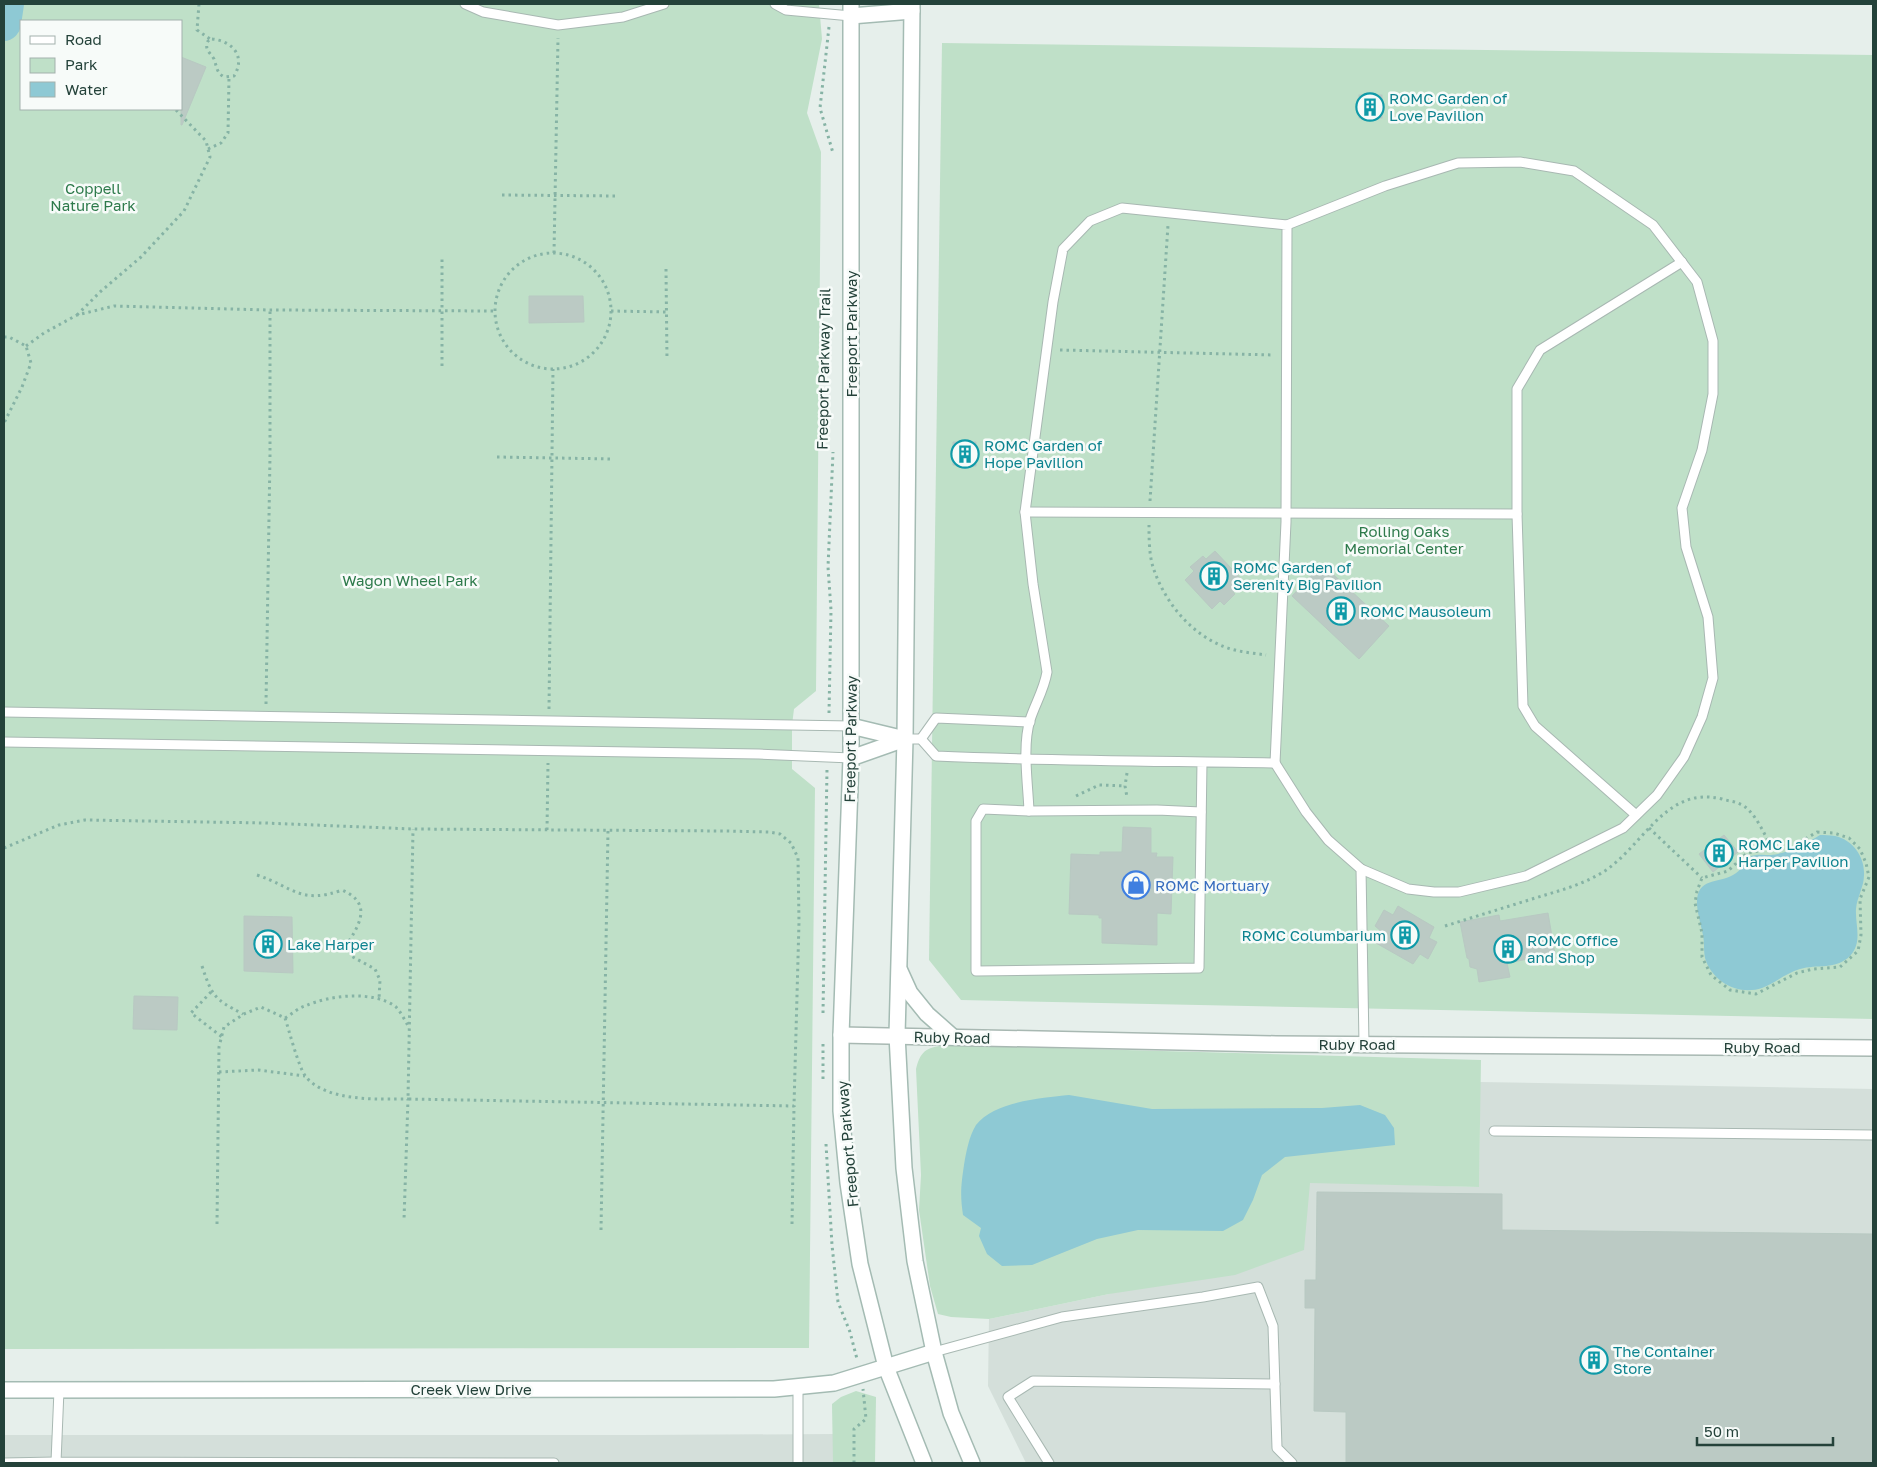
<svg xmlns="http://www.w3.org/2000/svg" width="1877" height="1467" viewBox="0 0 1877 1467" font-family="'Golos Text',sans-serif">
  <rect width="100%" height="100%" fill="#e6efeb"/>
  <g fill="#d4dfda">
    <path d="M1480,1082L1873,1089V1463H1026L988,1386L989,1319L1109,1294L1310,1182L1479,1187Z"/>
    <path d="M834,1434L833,1463H4V1435H642Z"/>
  </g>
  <g fill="#bfe0c8" fill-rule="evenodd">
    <path d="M4,4H819L822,39L807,113L821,152L816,691L794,709L792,725V769L815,788L809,1348L4,1349ZM21,21H181V109H21Z"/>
    <path d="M942,43L1873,55V1019L961,1000L929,960Z"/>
    <path d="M948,1045L1481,1060L1479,1187L1310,1183L1304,1250L1235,1275L1109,1294L989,1319L951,1317L938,1314L930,1286L919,1210L921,1175L916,1069C921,1049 928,1047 948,1045Z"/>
    <path d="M856,1391L876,1397L875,1463H833L832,1404L841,1397Z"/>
  </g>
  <g fill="#8ec9d4">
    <path d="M1820,835C1824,835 1830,835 1835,836C1853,840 1865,857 1864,875C1864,887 1857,897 1856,909C1855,925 1863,942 1850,956C1836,970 1817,964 1800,969C1786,973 1775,983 1762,988C1739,996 1712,982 1705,958C1704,953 1704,948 1704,943C1703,930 1698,918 1697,905C1696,877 1717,884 1733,875C1741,871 1745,862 1751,856C1758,854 1764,855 1771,855C1789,853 1805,844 1820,835Z"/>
    <path d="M1069,1095L1152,1109L1322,1108L1360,1105L1385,1115L1394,1128L1395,1145L1285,1157L1262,1175L1253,1200L1243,1220L1223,1231L1138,1230L1097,1239L1032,1265L1002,1266L987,1254L979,1236L981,1228L963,1215C960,1195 961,1185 964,1165C966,1153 969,1136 976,1125C994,1101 1042,1098 1069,1095Z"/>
  </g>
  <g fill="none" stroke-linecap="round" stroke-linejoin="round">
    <path stroke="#8ec9d4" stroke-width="32" d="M4,25L5,24L8,4"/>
  </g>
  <g fill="#bbcac4" stroke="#b8c9c2">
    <path d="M181,57L206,67L182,125H181Z"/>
    <rect x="1359" y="95" width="23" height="23"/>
    <path d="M529,296H583L584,322L529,323Z"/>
    <path d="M953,442H976V466L953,465Z"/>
    <path d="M1215,551L1244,582L1233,592L1235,594L1224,605L1220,601L1212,609L1185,580L1194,571L1190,567L1203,556L1206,559Z"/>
    <path d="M1322,564L1389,626L1359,659L1292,596Z"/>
    <path d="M1123,827L1151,828V853H1157L1156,857H1173L1171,914L1157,913V945L1102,943V918H1099V915L1069,914L1071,854L1100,855V852H1122Z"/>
    <path d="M1724,835L1738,852L1713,872L1699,854Z"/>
    <path d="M1398,906L1434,927L1429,938L1437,942L1428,959L1420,954L1413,964L1376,943L1382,932L1375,926L1384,910L1393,915Z"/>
    <path d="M1548,913L1555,954L1507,963L1510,977L1479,982L1477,969L1470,967L1469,959L1467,958L1460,922L1499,915L1500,921Z"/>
    <path d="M244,916L292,917L293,973L244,971Z"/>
    <path d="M134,996L178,997L177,1030L133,1029Z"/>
    <path d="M1317,1192L1502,1194V1230L1873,1234V1463H1346V1412L1314,1411L1315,1308H1305V1280H1316Z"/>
  </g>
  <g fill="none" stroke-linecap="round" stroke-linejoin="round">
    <g stroke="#a8b8b2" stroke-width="11">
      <g id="lane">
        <path d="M465,4L483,12L558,25L623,17L664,4"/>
        <path d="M775,4L786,10L851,16"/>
        <path d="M1287,225L1385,186L1458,163L1520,162L1574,171L1653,225L1697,282L1713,341V394L1702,450L1682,508L1686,547L1708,617L1713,678L1702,717L1684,757L1657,795L1623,828L1526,876L1459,892H1434L1408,889L1361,869"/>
        <path d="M1025,512L1517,514"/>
        <path d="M4,712L851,726"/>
        <path d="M905,739H921L936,756C1049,761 1162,761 1275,763L1286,522L1287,225L1122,208L1090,221L1063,249L1053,302L1025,512L1033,584L1047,672C1044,690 1035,704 1030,720C1022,746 1028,784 1029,811L983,809L976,821V971L1199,968L1202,762"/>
        <path d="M921,739L936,718L1030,722"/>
        <path d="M4,742L759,754L851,758"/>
        <path d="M1275,763L1306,812L1328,840L1361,869L1364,1044"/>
        <path d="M1029,811L1157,810L1201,812"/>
        <path d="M1636,815L1535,726L1523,706L1517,514V389L1540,350L1682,262"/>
        <path d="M1494,1131L1873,1135"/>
        <path d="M934,1352L1062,1317L1203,1297L1258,1287L1273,1326L1277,1448L1292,1463"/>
        <path d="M798,1388V1463"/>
        <path d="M59,1390L56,1462L554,1463"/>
        <path d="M4,1463L56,1462"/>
        <path d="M1049,1463L1008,1397L1033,1381L1275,1384"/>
      </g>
    </g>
    <g stroke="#a8b8b2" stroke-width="18">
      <path id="street" d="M841,1035L1276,1044L1873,1048"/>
    </g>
    <g stroke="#a4bbb3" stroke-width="18">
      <g id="secondary">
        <path d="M851,4V758L841,1035V1111L848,1183L860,1264L886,1367L924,1463"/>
        <path d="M912,4L905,739L897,1035L904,1168L915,1261L934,1352L951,1413L972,1463"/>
        <path d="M851,16L912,11"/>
        <path d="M851,726L905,739"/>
        <path d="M851,758L905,739"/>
        <path d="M900,971L910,993L927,1014L953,1037"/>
        <path d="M4,1390L774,1389L834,1383L934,1352"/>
      </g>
    </g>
    <g stroke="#86b3a5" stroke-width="3" stroke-dasharray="2.5 4" stroke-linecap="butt">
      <path d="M199,4L197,30L210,39"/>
      <path d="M829,27L820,108L833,153"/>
      <path d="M212,39C233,41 246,57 234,76L224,77C216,72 217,67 214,59C210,52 204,50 208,41Z"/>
      <path d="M208,149L221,143L228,133L229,77"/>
      <path d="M502,195L619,196"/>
      <path d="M554,253L558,38"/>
      <circle cx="553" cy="311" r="58"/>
      <path d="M666,269L667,360"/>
      <path d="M611,311L667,312"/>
      <path d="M77,315L100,292L141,257L184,211L210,157L206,141L176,110"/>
      <path d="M4,337H9L26,346L31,363L22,387L4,423"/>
      <path d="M26,346L44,333L77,315L114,306L270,310L495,311"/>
      <path d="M1060,350L1274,355"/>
      <path d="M442,366V259"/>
      <path d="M497,457L613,459"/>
      <path d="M1150,501L1168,225"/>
      <path d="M1149,525C1149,538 1149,554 1153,567C1164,601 1190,634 1225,647C1238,652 1253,653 1266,655"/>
      <path d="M266,704L270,455V310"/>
      <path d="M549,709L553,369"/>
      <path d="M829,713L831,610L828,567L833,452"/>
      <path d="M1127,773L1125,786L1127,797"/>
      <path d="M1076,796L1099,785L1125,786"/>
      <path d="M1649,828L1702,878"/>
      <path d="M547,830L548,763"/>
      <path d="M1817,832L1834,833L1849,838L1860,849L1866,863L1869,877L1860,899L1861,935L1858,951L1840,967L1813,969L1797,973L1756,994L1730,990L1711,975L1702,957V933L1695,903L1697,891L1702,878L1728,871L1747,853L1797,844Z"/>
      <path d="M4,848L59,825L85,820L265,823L413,829L725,831L769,832L780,834L791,843L798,858L799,922L794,1106L408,1099L413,829"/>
      <path d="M257,875C293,887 301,905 342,890C370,902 362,921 349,941L351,956L375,969L380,980L379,999"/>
      <path d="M1445,926C1474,917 1503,908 1532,899C1554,892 1576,887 1596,876C1641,854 1662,784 1722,799C1728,801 1734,801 1740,804C1754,809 1766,837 1772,849"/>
      <path d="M202,966C212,996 214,999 243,1014"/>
      <path d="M211,992L191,1013L222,1037"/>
      <path d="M823,1013L827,769"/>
      <path d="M285,1018C292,1014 298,1008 305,1006C330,995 374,990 396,1007C401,1012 405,1021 409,1027"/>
      <path d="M823,1044V1083"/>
      <path d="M219,1072L258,1070L305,1076"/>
      <path d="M826,1144L832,1245L838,1302L850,1332L857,1359"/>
      <path d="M217,1224L219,1047L224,1027L244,1014L261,1007L285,1018C289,1030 299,1069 306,1077C327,1102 378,1099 408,1099L404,1220"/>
      <path d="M792,1224L794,1106"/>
      <path d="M601,1230L608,830"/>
      <path d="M854,1463V1429L866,1419L863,1389"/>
    </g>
    <use href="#lane" stroke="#fff" stroke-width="9"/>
    <use href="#street" stroke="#fff" stroke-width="15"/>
    <use href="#secondary" stroke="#fff" stroke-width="15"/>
  </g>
  <defs>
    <g id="building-ring" transform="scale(1.4375)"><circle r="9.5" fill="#f7fbf9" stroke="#0f9aa8" stroke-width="1.5"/><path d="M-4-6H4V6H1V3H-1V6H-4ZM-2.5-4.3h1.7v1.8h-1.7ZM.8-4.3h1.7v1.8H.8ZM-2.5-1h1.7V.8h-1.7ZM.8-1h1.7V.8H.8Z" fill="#0f9aa8"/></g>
    <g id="shop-ring" transform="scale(1.4375)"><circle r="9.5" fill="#f7fbf9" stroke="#3f7fe0" stroke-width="1.5"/><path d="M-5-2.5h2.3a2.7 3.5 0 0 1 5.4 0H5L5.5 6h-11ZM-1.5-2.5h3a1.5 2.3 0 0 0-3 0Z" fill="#3f7fe0"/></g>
  </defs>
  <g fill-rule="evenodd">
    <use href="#building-ring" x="1370" y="107"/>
    <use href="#building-ring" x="965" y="454"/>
    <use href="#building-ring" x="1214" y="576"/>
    <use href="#building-ring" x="1341" y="611"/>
    <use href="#building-ring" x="1719" y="853"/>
    <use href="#shop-ring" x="1136" y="885"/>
    <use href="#building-ring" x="1405" y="935"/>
    <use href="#building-ring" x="268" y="944"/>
    <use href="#building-ring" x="1508" y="949"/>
    <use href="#building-ring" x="1594" y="1360"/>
  </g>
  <g text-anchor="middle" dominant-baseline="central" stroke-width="5" stroke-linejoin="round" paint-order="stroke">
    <g font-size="15" fill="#0d838f" stroke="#f7fbf9" text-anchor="start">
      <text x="1389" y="98">ROMC Garden of<tspan x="1389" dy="17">Love Pavilion</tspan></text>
      <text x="984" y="445">ROMC Garden of<tspan x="984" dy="17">Hope Pavilion</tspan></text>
      <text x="1233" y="567">ROMC Garden of<tspan x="1233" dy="17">Serenity Big Pavilion</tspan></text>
      <text x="1360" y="611">ROMC Mausoleum</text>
      <text x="1738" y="844">ROMC Lake<tspan x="1738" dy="17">Harper Pavilion</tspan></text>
      <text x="1386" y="935" text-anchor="end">ROMC Columbarium</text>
      <text x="1527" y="940">ROMC Office<tspan x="1527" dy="17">and Shop</tspan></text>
      <text x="287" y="944">Lake Harper</text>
      <text x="1613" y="1351">The Container<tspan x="1613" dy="17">Store</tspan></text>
    </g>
    <g font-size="15" fill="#2d7a4b" stroke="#f7fbf9">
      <text x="93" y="188">Coppell<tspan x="93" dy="17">Nature Park</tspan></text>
      <text x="1404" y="531">Rolling Oaks<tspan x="1404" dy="17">Memorial Center</tspan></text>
      <text x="410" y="580">Wagon Wheel Park</text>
    </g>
    <g font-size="15" fill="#24423a" stroke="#f7fbf9">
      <text transform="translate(851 334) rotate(-90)">Freeport Parkway</text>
      <text transform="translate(823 369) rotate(-89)">Freeport Parkway Trail</text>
      <text transform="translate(850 739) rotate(-89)">Freeport Parkway</text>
      <text transform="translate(952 1037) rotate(1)">Ruby Road</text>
      <text x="1357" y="1044">Ruby Road</text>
      <text x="1762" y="1047">Ruby Road</text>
      <text transform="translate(847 1144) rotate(-95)">Freeport Parkway</text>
      <text x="471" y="1389">Creek View Drive</text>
    </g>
    <g font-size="15" fill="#366cbe" stroke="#f7fbf9" text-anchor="start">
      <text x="1155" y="885">ROMC Mortuary</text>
    </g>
  </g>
  <rect width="1877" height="1467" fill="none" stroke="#24423a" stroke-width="10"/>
  <rect x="20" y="20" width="162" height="90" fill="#f7fbf9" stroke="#a3b1ad"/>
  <rect x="30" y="36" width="25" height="8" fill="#ffffff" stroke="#a3b1ad"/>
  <text x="65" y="45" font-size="15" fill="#24423a">Road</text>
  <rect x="30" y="58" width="25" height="15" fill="#bfe0c8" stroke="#a3b1ad"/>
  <text x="65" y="70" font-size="15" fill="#24423a">Park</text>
  <rect x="30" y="82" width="25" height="15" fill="#8ec9d4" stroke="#a3b1ad"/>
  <text x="65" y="95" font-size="15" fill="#24423a">Water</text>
  <path d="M1697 1437v8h136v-8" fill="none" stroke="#24423a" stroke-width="2.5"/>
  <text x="1704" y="1437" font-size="15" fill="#24423a" stroke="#f7fbf9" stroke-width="4" paint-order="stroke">50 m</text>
</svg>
